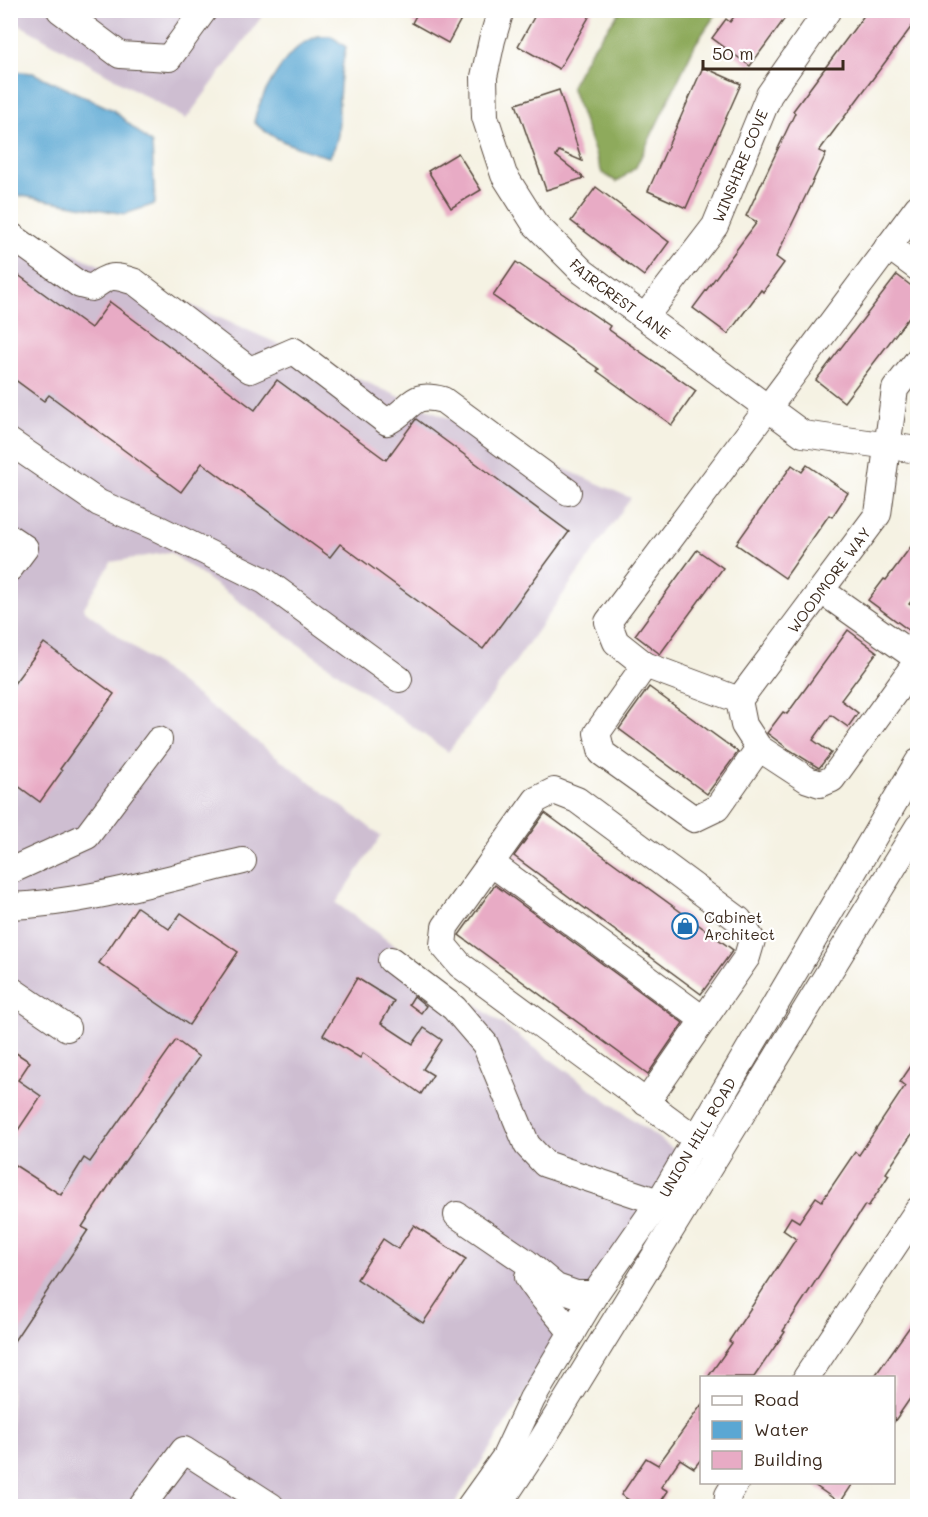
<svg xmlns="http://www.w3.org/2000/svg" width="928" height="1517" viewBox="0 0 928 1517" font-family="Mali,sans-serif">
  <rect width="100%" height="100%" fill="#fff"/>
  <filter id="ink" filterUnits="userSpaceOnUse"><feTurbulence type="fractalNoise" baseFrequency=".0167" numOctaves="2"/><feDisplacementMap in="SourceGraphic" scale="12" xChannelSelector="R" yChannelSelector="G"/><feConvolveMatrix kernelMatrix="1 2 1 2 8 2 1 2 1" color-interpolation-filters="sRGB"/></filter>
  <filter id="wash" filterUnits="userSpaceOnUse"><feTurbulence type="fractalNoise" baseFrequency=".008" numOctaves="4" result="noise"/><feDisplacementMap in="SourceGraphic" scale="24" xChannelSelector="R" yChannelSelector="G"/><feGaussianBlur stdDeviation="1.35" result="paint"/><feColorMatrix in="noise" values="0 0 0 0 0 0 0 0 0 0 0 0 0 0 0 0 0 1.4 0 .05"/><feComposite in="paint" operator="in"/></filter>
  <g filter="url(#wash)">
    <rect width="100%" height="100%" fill="#f5f2e3"/>
    <g fill="#cebed1">
      <path d="M11,10L266,11L186,119L11,20Z"/>
      <path d="M10,226L631,498L487,702L448,752L170,552L111,562L83,609L381,836L336,903L679,1153L453,1506H11Z"/>
    </g>
    <path fill="#8eaa5c" stroke="#646a3d" stroke-width="1.5" d="M621,10L718,11L696,43L636,167L617,182L602,173L571,86L589,53Z"/>
    <g fill="#5aa7d3" stroke="#4a6878" stroke-width="1.5">
      <path d="M318,36H331L346,47C342,64 340,81 339,99C338,120 342,139 329,157C306,151 270,139 254,122C258,100 282,58 301,45C305,41 313,39 318,36Z"/>
      <path d="M11,71L33,73L113,110L152,144L155,204L125,214L11,194Z"/>
    </g>
    <g id="blocks">
      <g fill="#e8abc5">
        <path d="M419,10H466L448,43L412,23Z"/>
        <path d="M538,10H593L559,69L518,46Z"/>
        <path d="M739,10H791L750,66L712,38L726,19L730,22Z"/>
        <path d="M868,10H918V18L819,151L826,154L776,257L784,263L763,292L761,290L728,334L693,308L757,222L746,216L795,113L793,111Z"/>
        <path d="M703,67L741,84L686,208L648,191Z"/>
        <path d="M559,90L582,161L559,151L556,156L584,178L546,190L516,104Z"/>
        <path d="M458,153L481,190L451,208L428,171Z"/>
        <path d="M596,187L669,242L644,276L571,221Z"/>
        <path d="M516,262L610,326L608,329L696,391L672,425L597,371L599,369L493,296Z"/>
        <path d="M10,269L91,328L110,302L255,410L277,380L386,460L416,419L569,532L483,649L340,544L330,557L202,463L181,492L49,395L44,401L10,376Z"/>
        <path d="M897,275L918,291V305L844,402L816,380Z"/>
        <path d="M792,465L802,472L807,465L848,493L832,517L829,515L785,578L736,544Z"/>
        <path d="M918,537V593L909,604L918,609V637L868,600L884,579L886,580Z"/>
        <path d="M697,550L723,568L660,654L635,635Z"/>
        <path d="M848,630L877,652L841,700L858,713L848,727L831,715L813,740L831,753L819,768L790,750L767,733L783,712L787,714Z"/>
        <path d="M44,643L114,694L60,769L62,771L40,802L10,780V689Z"/>
        <path d="M649,687L738,752L707,794L619,729Z"/>
        <path d="M545,813L733,950L701,994L514,856Z"/>
        <path d="M495,885L683,1023L648,1074L459,935Z"/>
        <path d="M137,907L169,929L181,913L238,952L189,1025L99,963Z"/>
        <path d="M357,978L394,1001L381,1023L413,1044L424,1028L442,1040L423,1069L433,1075L421,1094L363,1053L360,1058L323,1035Z"/>
        <path d="M414,996L426,1006L421,1013L409,1004Z"/>
        <path d="M176,1040L199,1057L123,1164L82,1227L88,1230L10,1347V1162L61,1195L84,1158L90,1162Z"/>
        <path d="M10,1049L30,1062L18,1080L41,1096L10,1142Z"/>
        <path d="M918,1056V1125L886,1173L889,1175L868,1207L865,1205L783,1331L785,1332L754,1377H708L732,1343L729,1341L796,1239L783,1230L791,1217L799,1222L816,1197L822,1201L855,1152L859,1155L905,1086L900,1082Z"/>
        <path d="M414,1225L466,1259L423,1323L357,1279L383,1239L398,1249Z"/>
        <path d="M918,1315V1387L894,1422V1377H874Z"/>
        <path d="M702,1404V1458L694,1468L680,1459L661,1487L668,1491L658,1506H638L621,1495L646,1458L658,1465Z"/>
        <path d="M810,1482H854L840,1503Z"/>
      </g>
    </g>
  </g>
  <g filter="url(#ink)">
    <use href="#blocks" fill-opacity="0" stroke="#57483c" stroke-width="1.5"/>
    <g fill="none" stroke-linecap="round" stroke-linejoin="round">
      <g stroke="#57483c" stroke-width="28">
        <g id="minor">
          <path d="M60,10L120,55L169,58L204,10"/>
          <path id="s1" d="M501,10L492,40L484,77L485,117L504,175L535,224L583,272L803,434L918,450"/>
          <path d="M918,207L608,622L616,642L645,665L597,733L602,753L694,819L717,808L759,748L808,780L820,784L832,779L918,660"/>
          <path d="M10,235L80,285L92,288C110,274 113,275 135,282L250,370L294,351L387,422C414,408 409,391 443,400L568,492"/>
          <path d="M888,246L918,268"/>
          <path id="s2" d="M645,317L715,226L769,95L828,10"/>
          <path d="M10,442L99,503L155,527L265,581L399,679"/>
          <path d="M10,538L25,548L10,568"/>
          <path d="M822,591L918,659"/>
          <path d="M645,665L739,700L744,725L759,748"/>
          <path id="s3" d="M739,700L878,514L895,389L918,360"/>
          <path d="M491,863L704,1020"/>
          <path d="M10,871L87,836L159,740"/>
          <path d="M10,906C89,903 167,878 243,861"/>
          <path d="M391,960L454,1008L485,1044L527,1145L545,1164L659,1202"/>
          <path d="M10,989L67,1028"/>
          <path d="M646,1103L747,957L752,940L739,920L577,800L554,791L536,800L445,927L443,945L460,965L696,1139L717,1154"/>
          <path d="M457,1215L526,1262L556,1287L576,1294H595"/>
          <path d="M528,1277C540,1297 558,1314 572,1333"/>
          <path d="M806,1378L918,1210"/>
          <path d="M142,1506L184,1450L271,1506"/>
          <path id="s4" d="M470,1506L505,1457L532,1399L595,1294L659,1202L918,762"/>
          <path d="M498,1506L540,1443L918,827"/>
          <path d="M727,1506L728,1495L736,1482"/>
        </g>
      </g>
      <use href="#minor" stroke="#fff" stroke-width="26"/>
    </g>
  </g>
  <defs>
    <g id="shop-ring" transform="scale(1.35)"><circle r="9.5" fill="#fff" stroke="#1f6fb2" stroke-width="1.5"/><path d="M-5-2.5h2.3a2.7 3.5 0 0 1 5.4 0H5L5.5 6h-11ZM-1.5-2.5h3a1.5 2.3 0 0 0-3 0Z" fill="#1f6fb2"/></g>
  </defs>
  <g fill-rule="evenodd">
    <use href="#shop-ring" x="685" y="926"/>
  </g>
  <g text-anchor="middle" dominant-baseline="central" stroke-width="4.5" stroke-linejoin="round" paint-order="stroke">
    <g font-size="15" fill="#3b2a1e" stroke="#fff">
      <text stroke="none"><textPath href="#s2" startOffset="180">WINSHIRE COVE</textPath></text>
      <text stroke="none"><textPath href="#s1" startOffset="342">FAIRCREST LANE</textPath></text>
      <text stroke="none"><textPath href="#s3" startOffset="150">WOODMORE WAY</textPath></text>
      <text stroke="none"><textPath href="#s4" startOffset="434">UNION HILL ROAD</textPath></text>
    </g>
    <g font-size="15" fill="#3b2a1e" stroke="#fff" text-anchor="start">
      <text x="704" y="917">Cabinet<tspan x="704" dy="17">Architect</tspan></text>
    </g>
  </g>
  <rect width="928" height="1517" fill="none" stroke="#fff" stroke-width="36"/>
  <rect x="700" y="1376" width="195" height="108" fill="#ffffff" stroke="#b1aaa5" stroke-width="1.5"/>
  <rect x="712" y="1396" width="30" height="9" fill="#ffffff" stroke="#b1aaa5" stroke-width="1.5"/>
  <text x="754" y="1406" font-size="18" fill="#3b2a1e">Road</text>
  <rect x="712" y="1421" width="30" height="18" fill="#5aa7d3" stroke="#b1aaa5" stroke-width="1.5"/>
  <text x="754" y="1436" font-size="18" fill="#3b2a1e">Water</text>
  <rect x="712" y="1451" width="30" height="18" fill="#e8abc5" stroke="#b1aaa5" stroke-width="1.5"/>
  <text x="754" y="1466" font-size="18" fill="#3b2a1e">Building</text>
  <path d="M703 60v9h140v-9" fill="none" stroke="#3b2a1e" stroke-width="3"/>
  <text x="712" y="60" font-size="18" fill="#3b2a1e" stroke="#ffffff" stroke-width="4.5" paint-order="stroke">50 m</text>
</svg>
